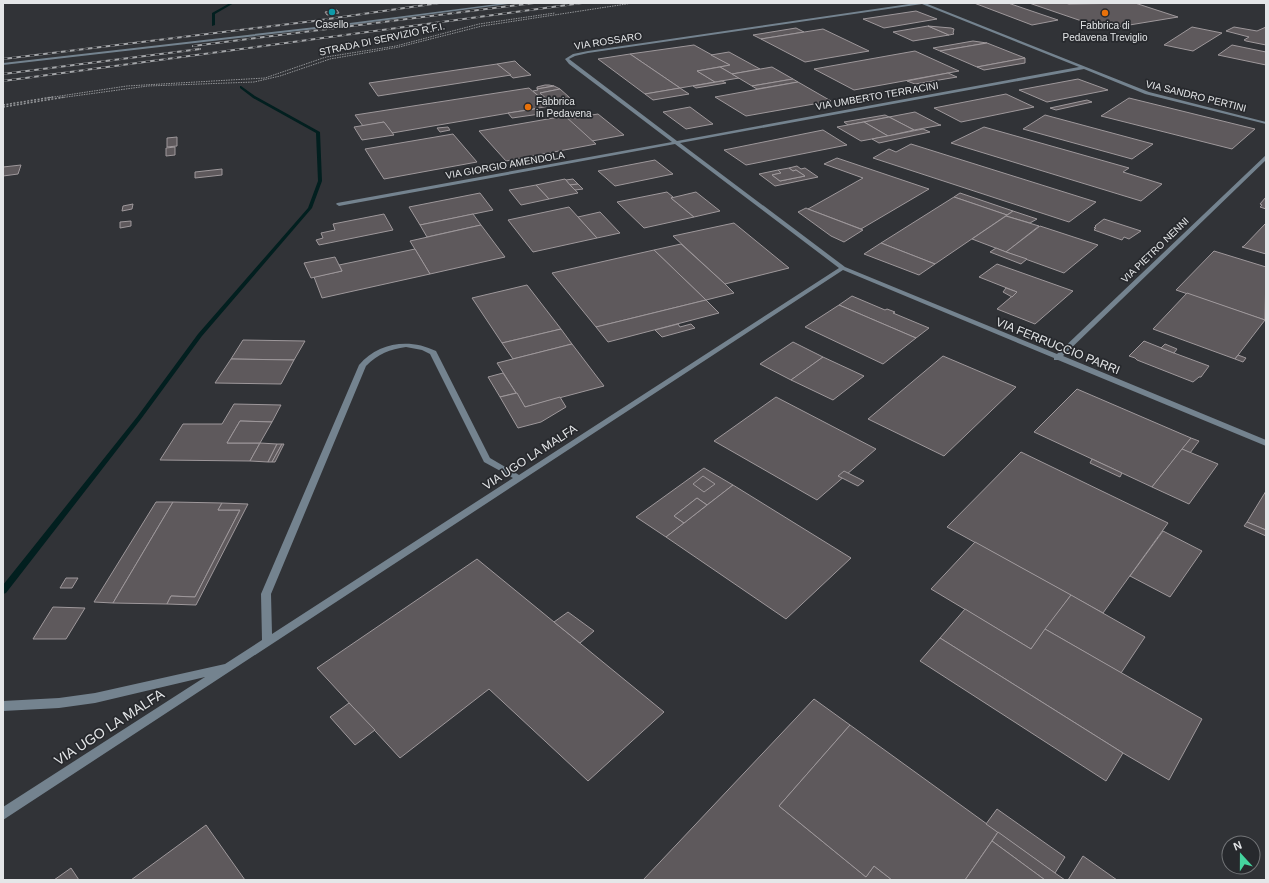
<svg xmlns="http://www.w3.org/2000/svg" width="1269" height="883" viewBox="0 0 1269 883" font-family="Helvetica,sans-serif">
  <rect width="100%" height="100%" fill="#313337"/>
  <g fill="none" stroke-linecap="round" stroke-linejoin="round">
    <g fill="#021f1f" fill-rule="evenodd">
      <path d="M230,3H234L215,14V25L212,26V13Z"/>
      <path d="M241,86L255,96L320,132L322,181L312,208L202,336L141,419L6,593L3,594V585L137,417L198,334L308,208L318,181L316,133L253,98L240,88V86Z"/>
    </g>
  </g>
  <g fill="#5e595c" stroke="#9e989b">
    <path d="M974,3H1008L1058,20L1032,25Z"/>
    <path d="M1029,3H1065L1069,4L1135,3L1178,17L1105,29Z"/>
    <path d="M337,10L339,13L327,15L325,12Z"/>
    <path d="M916,11L937,19L884,28L863,19Z"/>
    <path d="M928,26L949,35L913,41L893,32Z"/>
    <path d="M928,26L951,28L954,29L953,33L954,34L949,35Z"/>
    <path d="M1192,27L1222,33L1193,51L1164,45Z"/>
    <path d="M1234,27L1257,31L1266,27V45L1246,41L1244,40L1249,37L1226,31Z"/>
    <path d="M796,28L804,32L761,39L753,35Z"/>
    <path d="M823,29L869,51L805,62L761,39Z"/>
    <path d="M973,41L987,43L940,51L933,48Z"/>
    <path d="M987,43L1025,58L977,67L940,51Z"/>
    <path d="M694,45L730,65L697,71L715,82L680,88L630,54Z"/>
    <path d="M1232,45L1266,52V65L1218,55Z"/>
    <path d="M915,51L959,71L854,90L814,69Z"/>
    <path d="M729,52L760,69L732,74L720,67L730,65L711,55Z"/>
    <path d="M630,54L680,88L645,94L598,59Z"/>
    <path d="M1025,58V63L984,70L977,67Z"/>
    <path d="M515,61L520,66L531,75L513,78L497,64Z"/>
    <path d="M497,64L511,75L378,96L369,83Z"/>
    <path d="M720,67L739,78L715,82L697,71Z"/>
    <path d="M772,67L793,79L752,86L732,74Z"/>
    <path d="M948,73L957,77L915,84L907,81Z"/>
    <path d="M793,79L798,82L757,89L752,86Z"/>
    <path d="M1078,79L1108,90L1047,102L1019,90Z"/>
    <path d="M722,81L726,83L696,88L693,86Z"/>
    <path d="M798,82L831,101L746,116L715,97Z"/>
    <path d="M545,85H549L554,86L537,89V87Z"/>
    <path d="M554,86L560,89L540,93L548,100L569,97L572,101L552,104L550,102L546,103L533,91L538,90L537,89Z"/>
    <path d="M529,88L550,106L392,133L384,122L363,126L355,115Z"/>
    <path d="M680,88L689,94L653,100L645,94Z"/>
    <path d="M560,89L569,97L548,100L540,93Z"/>
    <path d="M1006,94L1034,107L961,122L934,108Z"/>
    <path d="M1129,98L1255,129L1232,149L1101,116Z"/>
    <path d="M1087,100L1092,102L1056,110L1050,108Z"/>
    <path d="M572,101L570,103L565,105L552,104Z"/>
    <path d="M690,107L713,124L686,129L663,112Z"/>
    <path d="M535,109L540,114L512,118L508,113Z"/>
    <path d="M915,112L940,125H941L914,130L889,117Z"/>
    <path d="M598,114L624,135L592,141L567,119Z"/>
    <path d="M885,115L889,117L848,125L844,122Z"/>
    <path d="M1045,115L1153,144L1132,159L1023,129Z"/>
    <path d="M565,116L596,144L506,161L479,131Z"/>
    <path d="M889,117L914,130L888,136L864,122Z"/>
    <path d="M384,122L394,135L362,140L354,127Z"/>
    <path d="M864,122L888,136L861,141L837,127Z"/>
    <path d="M448,127L450,130L440,132L437,128Z"/>
    <path d="M984,127L1129,168L1123,172L1162,184L1141,201L951,143Z"/>
    <path d="M923,129L930,132L879,143L872,139Z"/>
    <path d="M823,130L847,145L746,165L724,150Z"/>
    <path d="M453,134L477,162L384,179L365,149Z"/>
    <path d="M177,137V146L167,147V138Z"/>
    <path d="M911,144L1096,202L1069,222L873,158L889,149L896,152Z"/>
    <path d="M175,147V155L166,156V148Z"/>
    <path d="M837,158L929,189L861,229L808,209L863,178L824,164Z"/>
    <path d="M655,160L673,174L615,186L598,171Z"/>
    <path d="M21,165L18,174L3,176V167Z"/>
    <path d="M797,166L801,169L805,168L818,177L775,186L759,174L778,170L781,173L772,175L780,181L805,176L796,170L793,171L789,168Z"/>
    <path d="M789,168L793,171L796,170L805,176L780,181L772,175L781,173L778,170Z"/>
    <path d="M222,169V175L195,178V172Z"/>
    <path d="M565,179L578,193L549,199L536,185Z"/>
    <path d="M573,179L578,184L570,185L566,180Z"/>
    <path d="M578,184L583,189L575,190L570,185Z"/>
    <path d="M536,185L549,199L521,205L509,190Z"/>
    <path d="M667,192L673,197L671,198L694,217L644,228L617,202Z"/>
    <path d="M696,192L720,211L694,217L671,198Z"/>
    <path d="M480,193L493,210L420,225L409,207Z"/>
    <path d="M960,193L1013,211L1007,215L954,197Z"/>
    <path d="M954,197L1007,215L935,264L881,243Z"/>
    <path d="M1266,197V209L1260,207L1262,205L1260,204Z"/>
    <path d="M133,204L132,209L122,211L123,206Z"/>
    <path d="M569,207L597,238L533,252L508,220Z"/>
    <path d="M806,208L808,209L863,230L844,242L831,236L798,212Z"/>
    <path d="M1013,211L1037,219L1030,223L1006,216Z"/>
    <path d="M600,212L620,233L597,238L578,217Z"/>
    <path d="M384,214L393,230L319,245L316,240L323,238L321,233L335,230L333,224Z"/>
    <path d="M473,214L481,225L427,237L420,225Z"/>
    <path d="M1006,216L1039,226L1006,252L972,239Z"/>
    <path d="M1104,219L1141,231L1129,239L1124,237L1122,240L1094,230L1096,228H1094L1096,226H1095Z"/>
    <path d="M131,221V226L120,228V222Z"/>
    <path d="M734,223L789,268L725,284L673,236Z"/>
    <path d="M1266,223V254L1242,247L1244,246Z"/>
    <path d="M481,225L505,257L430,274L410,241Z"/>
    <path d="M1040,226L1098,245L1064,273L1006,252Z"/>
    <path d="M881,243L935,264L919,275L864,254Z"/>
    <path d="M681,244L725,284L734,293L706,300L654,250Z"/>
    <path d="M996,248L1006,252L1027,259L1021,264L990,252Z"/>
    <path d="M415,249L430,274L322,298L314,277L342,271L339,265Z"/>
    <path d="M654,250L706,300L596,327L552,273Z"/>
    <path d="M1214,251L1266,267L1265,320L1176,290Z"/>
    <path d="M335,257L342,271L311,278L304,263Z"/>
    <path d="M997,264L1073,291L1035,324L997,309L1017,292L979,277Z"/>
    <path d="M527,285L561,329L502,343L472,298Z"/>
    <path d="M1006,288L1017,292L1012,297L1003,292Z"/>
    <path d="M1187,293L1265,320L1235,359L1153,329Z"/>
    <path d="M852,296L885,310L887,309L895,312L893,313L929,328L916,338L839,305Z"/>
    <path d="M706,300L719,313L608,342L596,327Z"/>
    <path d="M839,305L916,338L883,364L805,327Z"/>
    <path d="M678,324L680,327L691,324L695,328L662,337L655,330Z"/>
    <path d="M561,329L572,344L513,359L502,343Z"/>
    <path d="M243,340L305,341L294,360L231,359Z"/>
    <path d="M1144,341L1174,353L1209,366L1201,377H1199L1193,382L1137,360L1135,358L1129,356Z"/>
    <path d="M793,342L823,357L791,380L760,364Z"/>
    <path d="M572,344L604,386L525,407L497,363Z"/>
    <path d="M1165,344L1177,349L1174,353L1161,348Z"/>
    <path d="M1238,355L1246,358L1243,362L1235,359Z"/>
    <path d="M943,356L1016,387L944,456L868,419Z"/>
    <path d="M823,357L864,376L833,400L791,380Z"/>
    <path d="M231,359L294,360L281,384L215,383Z"/>
    <path d="M503,373L516,393L500,397L488,377Z"/>
    <path d="M1077,389L1191,438L1152,487L1034,432Z"/>
    <path d="M517,393L525,407L560,397L566,407L541,422L518,428L500,397Z"/>
    <path d="M776,397L876,449L817,500L714,441Z"/>
    <path d="M234,404L281,405L272,422L240,421L227,443H260L250,461L160,460L183,424H222Z"/>
    <path d="M240,421L272,422L260,443H227Z"/>
    <path d="M1191,438L1199,441L1190,453L1182,449Z"/>
    <path d="M260,443L277,444L268,462L250,461Z"/>
    <path d="M277,444H282L272,462H268Z"/>
    <path d="M282,444H284L275,462H272Z"/>
    <path d="M1182,449L1218,464L1189,504L1152,487Z"/>
    <path d="M1021,452L1168,523L1103,613L947,527Z"/>
    <path d="M1092,459L1122,473L1120,477L1090,463Z"/>
    <path d="M704,468L733,485L707,505L697,498L674,516L684,523L666,537L636,517Z"/>
    <path d="M844,471L864,481L858,486L838,476Z"/>
    <path d="M703,476L715,484L704,492L693,484Z"/>
    <path d="M733,485L851,558L786,619L666,537Z"/>
    <path d="M1266,491V530L1247,522Z"/>
    <path d="M697,498L707,505L684,523L674,516Z"/>
    <path d="M156,502H173L113,603L94,602Z"/>
    <path d="M173,502L222,503L218,510H240L195,597L171,596L167,604L113,603Z"/>
    <path d="M222,503L248,504L196,605L167,604L171,596L195,597L240,510H218Z"/>
    <path d="M1247,522L1266,530V536L1244,526Z"/>
    <path d="M1163,531L1202,551L1170,597L1130,576Z"/>
    <path d="M975,542L1071,595L1031,649L931,589Z"/>
    <path d="M477,559L664,712L588,781L489,689L400,758L317,668Z"/>
    <path d="M66,578H78L72,588H60Z"/>
    <path d="M1071,595L1145,637L1121,673L1045,629Z"/>
    <path d="M53,607L85,608L66,639H33Z"/>
    <path d="M965,609L1031,649L1045,629L1202,719L1169,780L1123,753L940,638Z"/>
    <path d="M568,612L594,631L580,643L554,622Z"/>
    <path d="M940,638L1123,753L1106,781L920,661Z"/>
    <path d="M814,699L850,725L779,806L866,877L874,866L892,880H643Z"/>
    <path d="M349,703L375,730L355,745L330,717Z"/>
    <path d="M850,725L998,832L965,880H892L874,866L866,877L779,806Z"/>
    <path d="M997,809L1065,857L1055,873L986,824Z"/>
    <path d="M206,825L245,880H131Z"/>
    <path d="M998,832L1055,873L1065,880H1045L992,841Z"/>
    <path d="M992,841L1045,880H965Z"/>
    <path d="M1083,856L1117,880H1068Z"/>
    <path d="M71,868L79,880H54Z"/>
  </g>
  <g fill="none" stroke-linecap="round" stroke-linejoin="round">
    <g stroke="#939598" stroke-width="1" stroke-dasharray="1.5 1" stroke-linecap="butt">
      <path d="M47,98L127,86L265,78L326,57L396,46L479,24L555,13"/>
      <path d="M59,98L148,86L254,82L280,76L330,59L399,47L482,26L633,3"/>
    </g>
    <g stroke="#939598" stroke-width="1.5" stroke-dasharray="2 1.5" stroke-linecap="butt">
      <path d="M3,105L53,97"/>
      <path d="M3,107L65,97"/>
    </g>
    <path fill="#74838f" fill-rule="evenodd" d="M505,3H515L342,26L3,65V63L342,24Z"/>
    <path fill="#74838f" fill-rule="evenodd" d="M916,3H925L1149,92L1266,122V124L1145,94L1084,69L680,143L845,267L1057,354L1266,155V160L1063,356L1266,440V446L1058,360H1054V358L843,270L3,820V807L205,677L95,703L59,708L3,711V701L59,698L95,693L225,664L262,640L261,594L359,365C378,342 410,338 436,351L490,458L519,475L839,268L675,144L339,206L336,204L337,203L672,142L569,64L565,59L573,54L588,51ZM922,4L1079,67L677,141L569,59L575,56L588,53ZM406,347L422,350L430,354L484,462L513,478L272,634L271,594L366,366C378,354 390,349 406,347Z"/>
    <g stroke="#a4a6a9" stroke-width="2">
      <g id="rail">
        <path d="M193,46L534,3"/>
        <path d="M3,59L314,21L439,3"/>
        <path d="M3,74L200,49"/>
        <path d="M3,81L582,3"/>
      </g>
    </g>
    <use href="#rail" stroke="#27292d" stroke-width="1.5" stroke-dasharray="4.5" stroke-linecap="butt"/>
  </g>
  <circle fill="#0f9aa8" stroke="#27292d" stroke-width="1.5" cx="332" cy="12" r="4"/>
  <g fill="#e8710a" stroke="#27292d" stroke-width="1.5">
    <circle cx="1105" cy="13" r="4"/>
    <circle cx="528" cy="107" r="4"/>
  </g>
  <g text-anchor="middle" dominant-baseline="central" stroke-width="3.5" stroke-linejoin="round" paint-order="stroke">
    <g font-size="10" fill="#e4e6e8" stroke="#27292d">
      <text x="332" y="24">Casello</text>
      <text x="1105" y="25">Fabbrica di<tspan x="1105" dy="12">Pedavena Treviglio</tspan></text>
      <text x="536" y="101" text-anchor="start">Fabbrica<tspan x="536" dy="12">in Pedavena</tspan></text>
    </g>
    <g font-size="10" fill="#e4e6e8" stroke="#27292d">
      <text transform="translate(382 39) rotate(-12)">STRADA DI SERVIZIO R.F.I.</text>
      <text transform="translate(608 41) rotate(-9)">VIA ROSSARO</text>
      <text transform="translate(877 96) rotate(-10)">VIA UMBERTO TERRACINI</text>
      <text transform="translate(1196 96) rotate(14)">VIA SANDRO PERTINI</text>
      <text transform="translate(505 165) rotate(-10)">VIA GIORGIO AMENDOLA</text>
      <text transform="translate(1155 250) rotate(-44)">VIA PIETRO NENNI</text>
    </g>
    <g font-size="12" fill="#e4e6e8" stroke="#27292d">
      <text transform="translate(1058 346) rotate(22)">VIA FERRUCCIO PARRI</text>
      <text transform="translate(530 457) rotate(-33)">VIA UGO LA MALFA</text>
    </g>
    <g font-size="14" fill="#e4e6e8" stroke="#27292d">
      <text transform="translate(109 727) rotate(-33)">VIA UGO LA MALFA</text>
    </g>
  </g>
  <rect width="1269" height="883" fill="none" stroke="#e4e6e8" stroke-width="8"/>
  <g transform="translate(1241 855) rotate(339)"><circle r="19" fill="#27292d" stroke="#737578"/>
  <path d="M0-3L7 15L0 10L-7 15Z" fill="#45d49f"/>
  <text y="-6" font-size="11" font-weight="bold" text-anchor="middle" fill="#e4e6e8">N</text>
  </g>
</svg>
